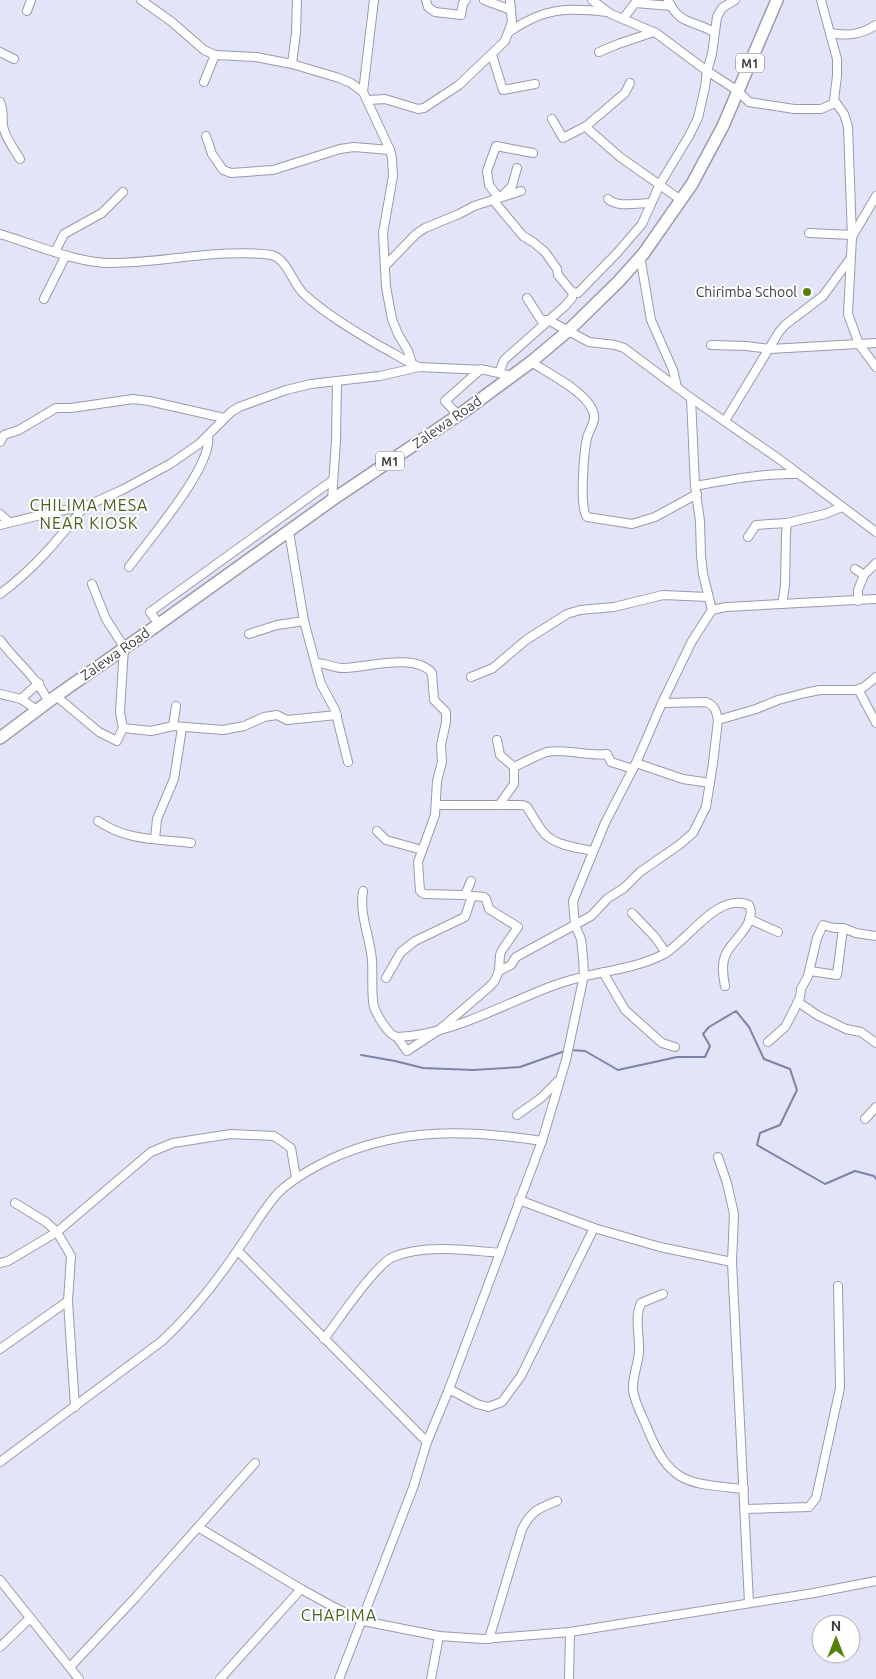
<svg xmlns="http://www.w3.org/2000/svg" width="876" height="1679" viewBox="0 0 876 1679" font-family="Ubuntu,sans-serif">
  <rect width="100%" height="100%" fill="#e2e5f7"/>
  <g fill="none" stroke-linecap="round" stroke-linejoin="round">
    <g stroke="#7d83a6" stroke-width="2">
      <path d="M570,1050L585,1051L618,1070L677,1057H705L710,1046L703,1034L709,1027L736,1011L749,1027L764,1059L790,1069L797,1090L780,1125L760,1133L757,1145L825,1184L855,1171L874,1176L876,1179"/>
      <path d="M361,1055L395,1061L423,1068L473,1070L520,1067L565,1051"/>
    </g>
    <g stroke="#989bab" stroke-width="10">
      <g id="minor">
        <path d="M141,0L172,22L204,50L215,55L256,57L292,64L339,78L351,83L363,92"/>
        <path d="M374,0L363,92L390,150L392,158L393,176L383,233L386,287L392,319L398,334L408,351L412,364"/>
        <path d="M426,0L428,7L435,12L461,15L463,3L466,0"/>
        <path d="M484,0L511,10"/>
        <path d="M592,0L611,14L656,33L707,71L738,91L749,102L794,109H821L835,103"/>
        <path d="M668,0C679,25 693,20 714,32"/>
        <path d="M821,0L837,59V76L834,100L844,114L848,127L852,237L848,314L859,344L876,367"/>
        <path d="M27,11L31,0"/>
        <path d="M623,19L635,3L671,6"/>
        <path d="M509,32C543,8 567,7 607,12"/>
        <path d="M830,33C848,36 860,35 876,25"/>
        <path d="M0,52L14,59"/>
        <path d="M599,52L618,44L654,32"/>
        <path d="M492,55L503,90L535,84"/>
        <path d="M292,64L296,33L297,0"/>
        <path d="M204,82L215,55"/>
        <path d="M630,83L625,93L592,121L588,125V129L620,157L681,200"/>
        <path d="M368,100L385,99L418,109L424,108L459,85L505,41L512,22L510,0"/>
        <path d="M0,102C4,110 2,118 3,126C5,138 14,149 20,159"/>
        <path d="M552,119L563,138L588,125"/>
        <path d="M206,136L212,154L219,164L223,170L231,173L273,170L340,149L354,147L390,150"/>
        <path d="M502,196L512,186L517,168"/>
        <path d="M499,198L489,185L487,171L496,146L533,153"/>
        <path d="M608,199C617,208 638,203 650,203"/>
        <path d="M493,200L523,236L533,242L545,252L557,269L558,275L572,292L578,293L617,253L642,224L660,184L689,136L698,118L705,87L707,71L712,54L717,17L722,8L735,0"/>
        <path d="M809,233L852,235"/>
        <path d="M0,234C34,244 76,263 111,263C164,263 218,248 272,255C289,261 292,284 305,295C327,315 353,330 378,345C392,352 405,361 419,367"/>
        <path d="M852,237L876,196"/>
        <path d="M55,252L64,234L102,213L123,192"/>
        <path d="M640,256L651,320L673,370L677,387"/>
        <path d="M386,265L416,234L425,228L459,214L474,206L521,191"/>
        <path d="M527,298L541,320H548L589,342L615,345L624,348L691,398L779,459L876,532"/>
        <path d="M44,299L66,255"/>
        <path d="M711,345L746,346L770,349L876,343"/>
        <path d="M531,362C548,373 583,390 592,409C598,420 590,427 587,438C584,451 579,508 587,517L632,524L655,517L697,494"/>
        <path d="M499,373L504,360L565,306L572,298L573,293"/>
        <path d="M458,415L445,401L481,369"/>
        <path d="M725,421L779,332L785,325L823,296L850,259"/>
        <path d="M0,442L4,435L19,430L56,408H71L133,399L149,401L224,418"/>
        <path d="M695,486C728,480 763,473 796,474"/>
        <path d="M332,500L336,440L337,382"/>
        <path d="M0,514L9,522"/>
        <path d="M0,525L53,512L84,507L122,490L170,464L199,444L231,412L239,407L286,390L311,384L380,376L419,367L485,370L512,376"/>
        <path d="M289,532L304,621L321,684L335,710L348,762"/>
        <path d="M748,537L756,525L787,523"/>
        <path d="M129,567C147,542 213,466 208,437"/>
        <path d="M855,569L864,575L858,590V601"/>
        <path d="M864,575L876,563"/>
        <path d="M0,594C34,569 58,540 84,507"/>
        <path d="M782,604L785,586L786,534L787,523L825,514L842,507"/>
        <path d="M712,610L726,607L875,599"/>
        <path d="M159,624L150,612L333,480"/>
        <path d="M249,634L277,625L304,621"/>
        <path d="M0,640C15,661 37,677 48,701"/>
        <path d="M316,663C327,663 333,668 342,668C366,668 415,652 432,673L434,700L446,712V722L441,745L442,762L437,781L435,815L418,862L420,891L424,894L463,895L484,897L486,899L489,909L518,927L502,950L500,955L499,971L494,982L488,988L439,1030L407,1051L397,1037"/>
        <path d="M471,677L493,668L526,640L567,614L580,610L614,607L663,595L708,597"/>
        <path d="M858,689L876,723"/>
        <path d="M0,694L21,699L37,710"/>
        <path d="M56,696L99,732L117,741L123,728L120,712L124,647L106,619L92,584"/>
        <path d="M21,699L39,683"/>
        <path d="M718,720L756,709L778,700L805,693L820,690H856L864,687L876,677"/>
        <path d="M173,726L223,730L244,726L264,717L277,715L287,720L337,715"/>
        <path d="M123,728L151,731L173,726L176,706"/>
        <path d="M497,740L500,755L514,767"/>
        <path d="M636,763L683,779L710,783"/>
        <path d="M436,805H523L527,807C533,816 539,829 547,836C559,846 579,848 593,851"/>
        <path d="M499,805L514,784V767C525,762 537,755 547,752C568,748 587,757 607,754L611,762L633,769"/>
        <path d="M98,821C127,841 158,839 191,843"/>
        <path d="M377,831L386,840L422,850"/>
        <path d="M155,839L157,819L174,779L182,728"/>
        <path d="M363,891C359,915 370,936 372,960C373,973 371,995 374,1007C377,1015 388,1035 397,1037C454,1035 506,1002 558,984C593,971 632,971 664,954C689,940 717,892 749,905C758,923 732,940 726,954C721,964 723,976 725,986"/>
        <path d="M465,895L471,881"/>
        <path d="M632,913L655,937L666,953"/>
        <path d="M749,919L778,932"/>
        <path d="M499,971L511,965L516,957L591,916L608,898L624,888L640,872L679,845L693,833L706,807L713,763L718,720C716,710 715,706 706,702L662,703"/>
        <path d="M810,971L837,975L843,928"/>
        <path d="M603,972L625,1010L662,1043L675,1047"/>
        <path d="M386,978L401,952L415,941L465,917L472,896"/>
        <path d="M798,1002L817,1015L846,1029L861,1032L876,1043"/>
        <path d="M768,1042L785,1027L793,1012L800,997L801,989L808,976L817,938L823,925L834,928H843L856,933L876,936"/>
        <path d="M517,1115L541,1098L559,1080"/>
        <path d="M865,1119L876,1107"/>
        <path d="M718,1157L727,1183L734,1214L732,1262L749,1603"/>
        <path d="M519,1200L594,1228L660,1247L732,1262"/>
        <path d="M15,1203L46,1222L57,1232L71,1256L68,1301L75,1407"/>
        <path d="M238,1251L427,1442"/>
        <path d="M0,1263L8,1261L57,1232L151,1152L173,1143L231,1134L274,1136L291,1148L296,1178"/>
        <path d="M663,1294L641,1303C634,1318 640,1336 639,1352C638,1365 632,1378 633,1390C635,1404 643,1417 648,1430C671,1486 689,1483 744,1489"/>
        <path d="M324,1339C338,1321 375,1265 393,1257C424,1244 468,1250 500,1253"/>
        <path d="M0,1349L68,1301"/>
        <path d="M449,1389L477,1404L488,1407L502,1402L521,1376L594,1228"/>
        <path d="M0,1462L162,1341C191,1314 217,1281 239,1248C252,1230 264,1208 279,1192C295,1177 314,1167 333,1158C402,1127 469,1130 542,1141"/>
        <path d="M745,1509L809,1507L816,1498L840,1388L838,1286"/>
        <path d="M198,1527L301,1589L330,1605L363,1621L439,1636L483,1639L570,1632L814,1593L876,1581"/>
        <path d="M0,1580L79,1679"/>
        <path d="M489,1639L522,1529C532,1510 539,1508 557,1501"/>
        <path d="M0,1647L30,1618"/>
        <path d="M70,1667L135,1598L255,1463"/>
        <path d="M220,1679L301,1589"/>
        <path d="M339,1679L413,1488L427,1442L449,1389L542,1141L566,1060L584,975L583,957L581,939L575,925L573,901L605,823L636,763L662,703L692,641L712,610L703,574L701,556L700,521L695,486L691,398"/>
        <path d="M431,1679L439,1636"/>
        <path d="M569,1679L570,1632"/>
      </g>
    </g>
    <g stroke="#989bab" stroke-width="14">
      <path id="highway" d="M0,738L56,696L159,624L332,500L466,410L531,362L569,330L619,281L644,253L692,184L723,126L777,0"/>
    </g>
    <use href="#minor" stroke="#fff" stroke-width="8"/>
    <use href="#highway" stroke="#fff" stroke-width="11"/>
  </g>
  <circle fill="#578209" stroke="#fff" stroke-width="2" cx="807" cy="292" r="5"/>
  <g text-anchor="middle" dominant-baseline="central" stroke-width="4" stroke-linejoin="round" paint-order="stroke">
    <g fill="#fff" stroke="#76767b" stroke-width="1">
      <rect x="736" y="53.5" width="28" height="19" rx="4"/>
      <rect x="376" y="451.5" width="28" height="19" rx="4"/>
    </g>
    <g font-size="12" font-weight="bold" fill="#3b3c43">
      <text x="750" y="63">M1</text>
      <text x="390" y="461">M1</text>
    </g>
    <g font-size="14" fill="#3b3c43" stroke="#fff" text-anchor="end">
      <text x="797" y="292">Chirimba School</text>
    </g>
    <g font-size="14" fill="#3b3c43" stroke="#fff">
      <text transform="translate(447 422) rotate(-35)">Zalewa Road</text>
      <text transform="translate(115 654) rotate(-35)">Zalewa Road</text>
    </g>
    <g font-size="16" letter-spacing="1" fill="#45611e" stroke="#fff">
      <text x="89" y="505">CHILIMA MESA<tspan x="89" dy="18">NEAR KIOSK</tspan></text>
      <text x="339" y="1615">CHAPIMA</text>
    </g>
  </g>
  <g transform="translate(836 1639)"><circle r="24" fill="#ffffff" stroke="#b1b1b4"/>
  <path d="M0-4L9 19L0 12L-9 19Z" fill="#578209"/>
  <text y="-8" font-size="14" font-weight="bold" text-anchor="middle" fill="#3b3c43">N</text>
  </g>
</svg>
